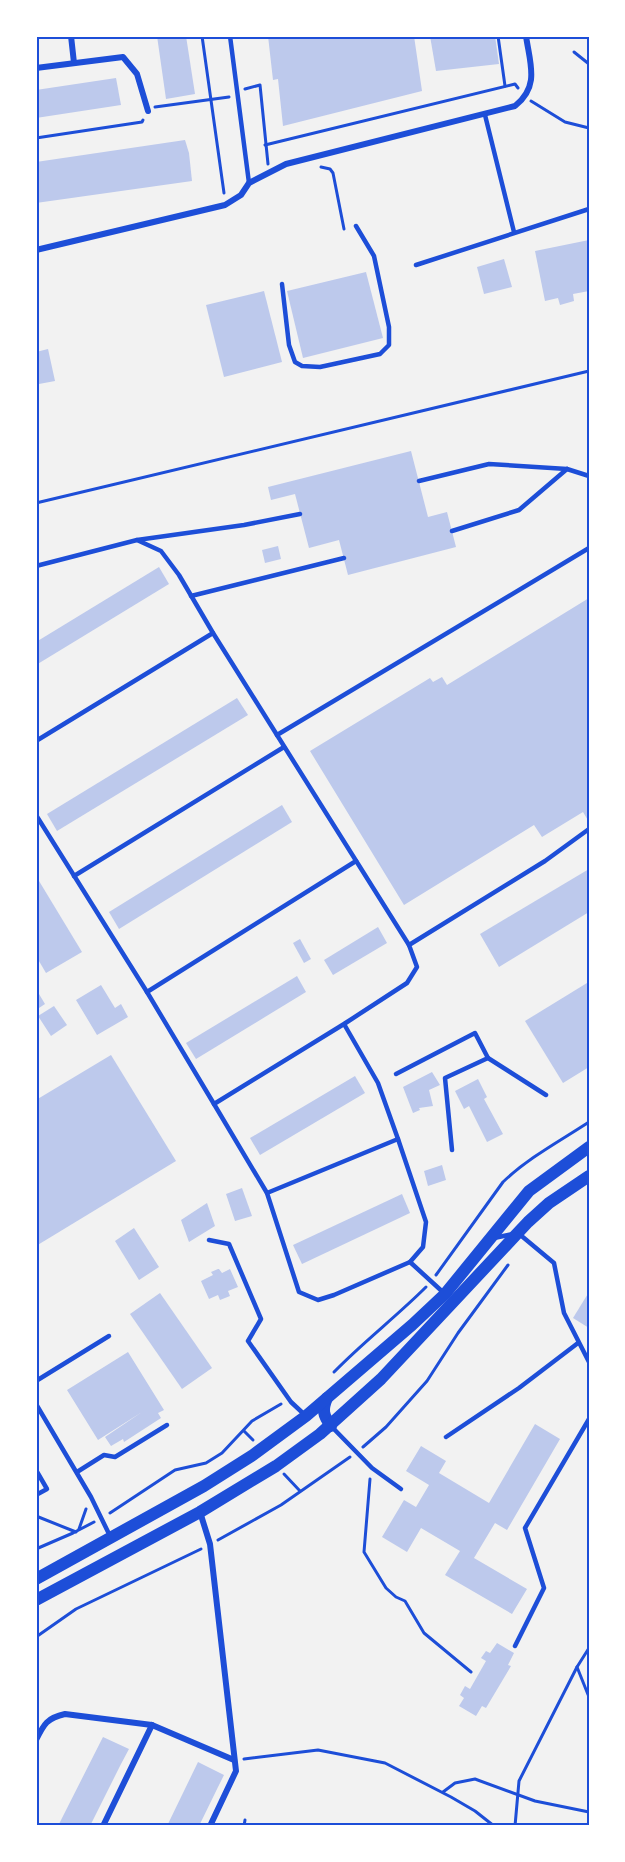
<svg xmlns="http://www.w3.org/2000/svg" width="625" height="1862" viewBox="0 0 625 1862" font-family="Helvetica,sans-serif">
  <rect width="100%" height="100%" fill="#f2f2f2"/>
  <g fill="#bdc9ec">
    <path d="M157,36H186L195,94L166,99Z"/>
    <path d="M268,36H414L422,91L283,126L278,79L273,80Z"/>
    <path d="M430,36H495L499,64L436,71Z"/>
    <path d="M116,78L121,105L36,118V90Z"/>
    <path d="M185,140L189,153L192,181L36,203V162Z"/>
    <path d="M589,240V291L573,294L574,301L560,305L558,298L545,301L535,251Z"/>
    <path d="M504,259L512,287L484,294L477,267Z"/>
    <path d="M366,272L383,338L303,358L287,291Z"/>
    <path d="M264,291L282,362L224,377L206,305Z"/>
    <path d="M48,349L55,381L39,384L36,369V352Z"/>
    <path d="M411,451L428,517L447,512L456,547L348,575L339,540L309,548L295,494L271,500L268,487Z"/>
    <path d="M278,546L281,559L265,563L262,550Z"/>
    <path d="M159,567L169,584L36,665V642Z"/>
    <path d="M589,598V822L583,812L542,837L534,825L404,905L310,751L430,678L433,682L442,677L447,685Z"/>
    <path d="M237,698L248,715L57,831L47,814Z"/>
    <path d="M282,805L292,822L119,929L109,912Z"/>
    <path d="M589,869V912L499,967L480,934Z"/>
    <path d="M36,876L82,952L46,973L36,956Z"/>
    <path d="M378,927L387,943L333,975L324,960Z"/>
    <path d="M300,939L311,959L304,963L293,943Z"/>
    <path d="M297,976L306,992L196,1059L186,1043Z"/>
    <path d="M587,983L589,986V1067L563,1083L525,1021Z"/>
    <path d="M101,985L115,1008L121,1004L128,1017L97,1035L76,1000Z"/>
    <path d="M36,989L45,1004L36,1010Z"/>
    <path d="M54,1006L67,1025L51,1036L38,1016Z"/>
    <path d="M111,1055L176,1161L36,1246V1100Z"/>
    <path d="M432,1072L440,1085L429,1090L433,1106L419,1108L420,1110L413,1113L403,1087Z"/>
    <path d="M355,1076L365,1093L260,1155L250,1138Z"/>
    <path d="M478,1079L487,1097L484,1099L503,1134L487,1142L469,1106L464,1109L455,1091Z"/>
    <path d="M442,1165L446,1180L428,1186L424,1171Z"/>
    <path d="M242,1188L252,1216L235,1221L226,1194Z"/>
    <path d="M402,1194L410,1213L302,1264L293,1245Z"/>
    <path d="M207,1203L215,1226L189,1242L181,1220Z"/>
    <path d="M134,1228L159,1267L139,1280L115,1241Z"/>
    <path d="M218,1269H219L222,1273L230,1269L238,1287L228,1291L230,1296L220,1300L218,1295L209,1299L201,1281L213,1275L211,1272Z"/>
    <path d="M589,1292V1328L573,1318Z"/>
    <path d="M160,1293L212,1368L182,1389L130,1314Z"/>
    <path d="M128,1352L164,1410L158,1413L161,1418L124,1442L123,1439L111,1446L105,1437L142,1412L98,1440L67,1390Z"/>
    <path d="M535,1424L560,1439L507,1530L495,1523L474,1558L527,1589L512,1614L445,1575L460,1551L421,1528L407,1552L382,1537L404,1500L416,1507L429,1485L406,1471L421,1446L446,1461L439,1473L489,1503Z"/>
    <path d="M497,1643L514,1653L508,1665L511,1666L486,1708L482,1706L476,1716L459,1706L464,1698L460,1695L465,1686L470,1689L486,1661L481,1658L486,1651L490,1653Z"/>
    <path d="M103,1737L129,1749L121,1764L90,1826H58Z"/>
    <path d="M198,1762L224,1775L218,1787L199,1826H167Z"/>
  </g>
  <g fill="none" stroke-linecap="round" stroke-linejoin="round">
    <g stroke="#1d4ed8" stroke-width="3">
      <path d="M202,36L224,193"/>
      <path d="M498,36L505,86"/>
      <path d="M574,52L589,64"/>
      <path d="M245,89L260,85L268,164"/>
      <path d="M531,101L565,122L589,128"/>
      <path d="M155,107L229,97"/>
      <path d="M36,138L142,122L143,120"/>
      <path d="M265,145L515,84L518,88"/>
      <path d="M321,167L330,169L333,173L344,229"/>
      <path d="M36,503L589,371"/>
      <path d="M436,1275L503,1182C528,1158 560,1141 589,1122"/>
      <path d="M334,1372C363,1342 396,1317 426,1287"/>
      <path d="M244,1431L253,1440"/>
      <path d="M363,1447L386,1427L427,1381L458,1333L508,1265"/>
      <path d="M284,1474L300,1491"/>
      <path d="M370,1479L364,1552L386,1588L396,1597L405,1601L424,1633L471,1672"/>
      <path d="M110,1513L175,1470L206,1463L222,1453L252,1421L281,1404"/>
      <path d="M36,1516L76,1532"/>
      <path d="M79,1529L86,1509"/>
      <path d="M218,1540L281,1505L350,1457"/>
      <path d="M36,1549L73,1533L94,1522"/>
      <path d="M36,1637L76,1609L201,1549"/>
      <path d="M577,1667L589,1697"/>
      <path d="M244,1759L318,1750L385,1763L451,1797L475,1811L494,1826"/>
      <path d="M443,1792L455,1783L475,1779L535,1801L589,1812"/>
      <path d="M244,1826L245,1820"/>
      <path d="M515,1826L519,1781L577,1667L589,1648"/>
      <path d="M588,1826L589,1819"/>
    </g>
    <g stroke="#1d4ed8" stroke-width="4.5">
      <path d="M230,36L249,183"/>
      <path d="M485,115L514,232"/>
      <path d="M416,265L589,209"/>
      <path d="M282,284L289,345L295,362L302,366L320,367L380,354L389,345V327L374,256L356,226"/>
      <path d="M419,481L489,464L567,469L589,476"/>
      <path d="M452,531L519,510L567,469"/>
      <path d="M137,540L244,525L300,514"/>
      <path d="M36,566L137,540L161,551L179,575L213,633L277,735"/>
      <path d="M191,596L344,558"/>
      <path d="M36,741L213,633"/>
      <path d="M36,815L147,992L214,1104"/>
      <path d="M74,876L284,747"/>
      <path d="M409,945L277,735L589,548"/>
      <path d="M147,992L356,861"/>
      <path d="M344,1024L214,1104L267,1193L299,1292L318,1300L334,1295L410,1262L423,1247L426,1222L398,1139L378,1083L344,1024L407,983L417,967L409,945L545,861L589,829"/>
      <path d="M396,1074L475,1033L488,1058"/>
      <path d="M452,1150L445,1078L488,1058L546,1095"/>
      <path d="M267,1193L398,1139"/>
      <path d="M494,1238L518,1233L554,1263L564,1313L589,1362"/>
      <path d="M209,1240L229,1244L261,1319L248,1341L291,1402L306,1416"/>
      <path d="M410,1262L445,1294"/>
      <path d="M36,1381L109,1336"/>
      <path d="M36,1404L91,1497L110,1536"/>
      <path d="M331,1426L372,1468L401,1489"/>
      <path d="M446,1437L519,1388L578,1343"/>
      <path d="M36,1470L47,1489L36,1495"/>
      <path d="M77,1472L104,1455L115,1457L167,1425"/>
      <path d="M515,1646L544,1588L525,1528L589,1419"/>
    </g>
    <g stroke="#1d4ed8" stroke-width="6">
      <path d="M71,36L74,63"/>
      <path d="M36,68L123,57L137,74L148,111"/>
      <path d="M36,250L225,205L241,195L249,183L286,164L515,106C540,86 530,64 526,36"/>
      <path d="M200,1512L210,1544L236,1771L210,1826"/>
      <path d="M36,1740C44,1724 47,1718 65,1714L152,1725L234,1760"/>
      <path d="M103,1826L152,1725"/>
    </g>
    <g stroke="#1d4ed8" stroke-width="12">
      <path d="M327,1398C322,1410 323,1415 331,1426"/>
      <path d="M36,1579L204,1486L253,1455L306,1416L412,1325L445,1294L529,1191L589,1147"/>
      <path d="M36,1600L200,1512L276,1466L320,1434L381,1379L528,1222L549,1203L589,1176"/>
    </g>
  </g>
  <rect width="625" height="1862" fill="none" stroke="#ffffff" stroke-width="75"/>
  <rect x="38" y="38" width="550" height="1786" fill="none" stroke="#1d4ed8" stroke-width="2"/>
</svg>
